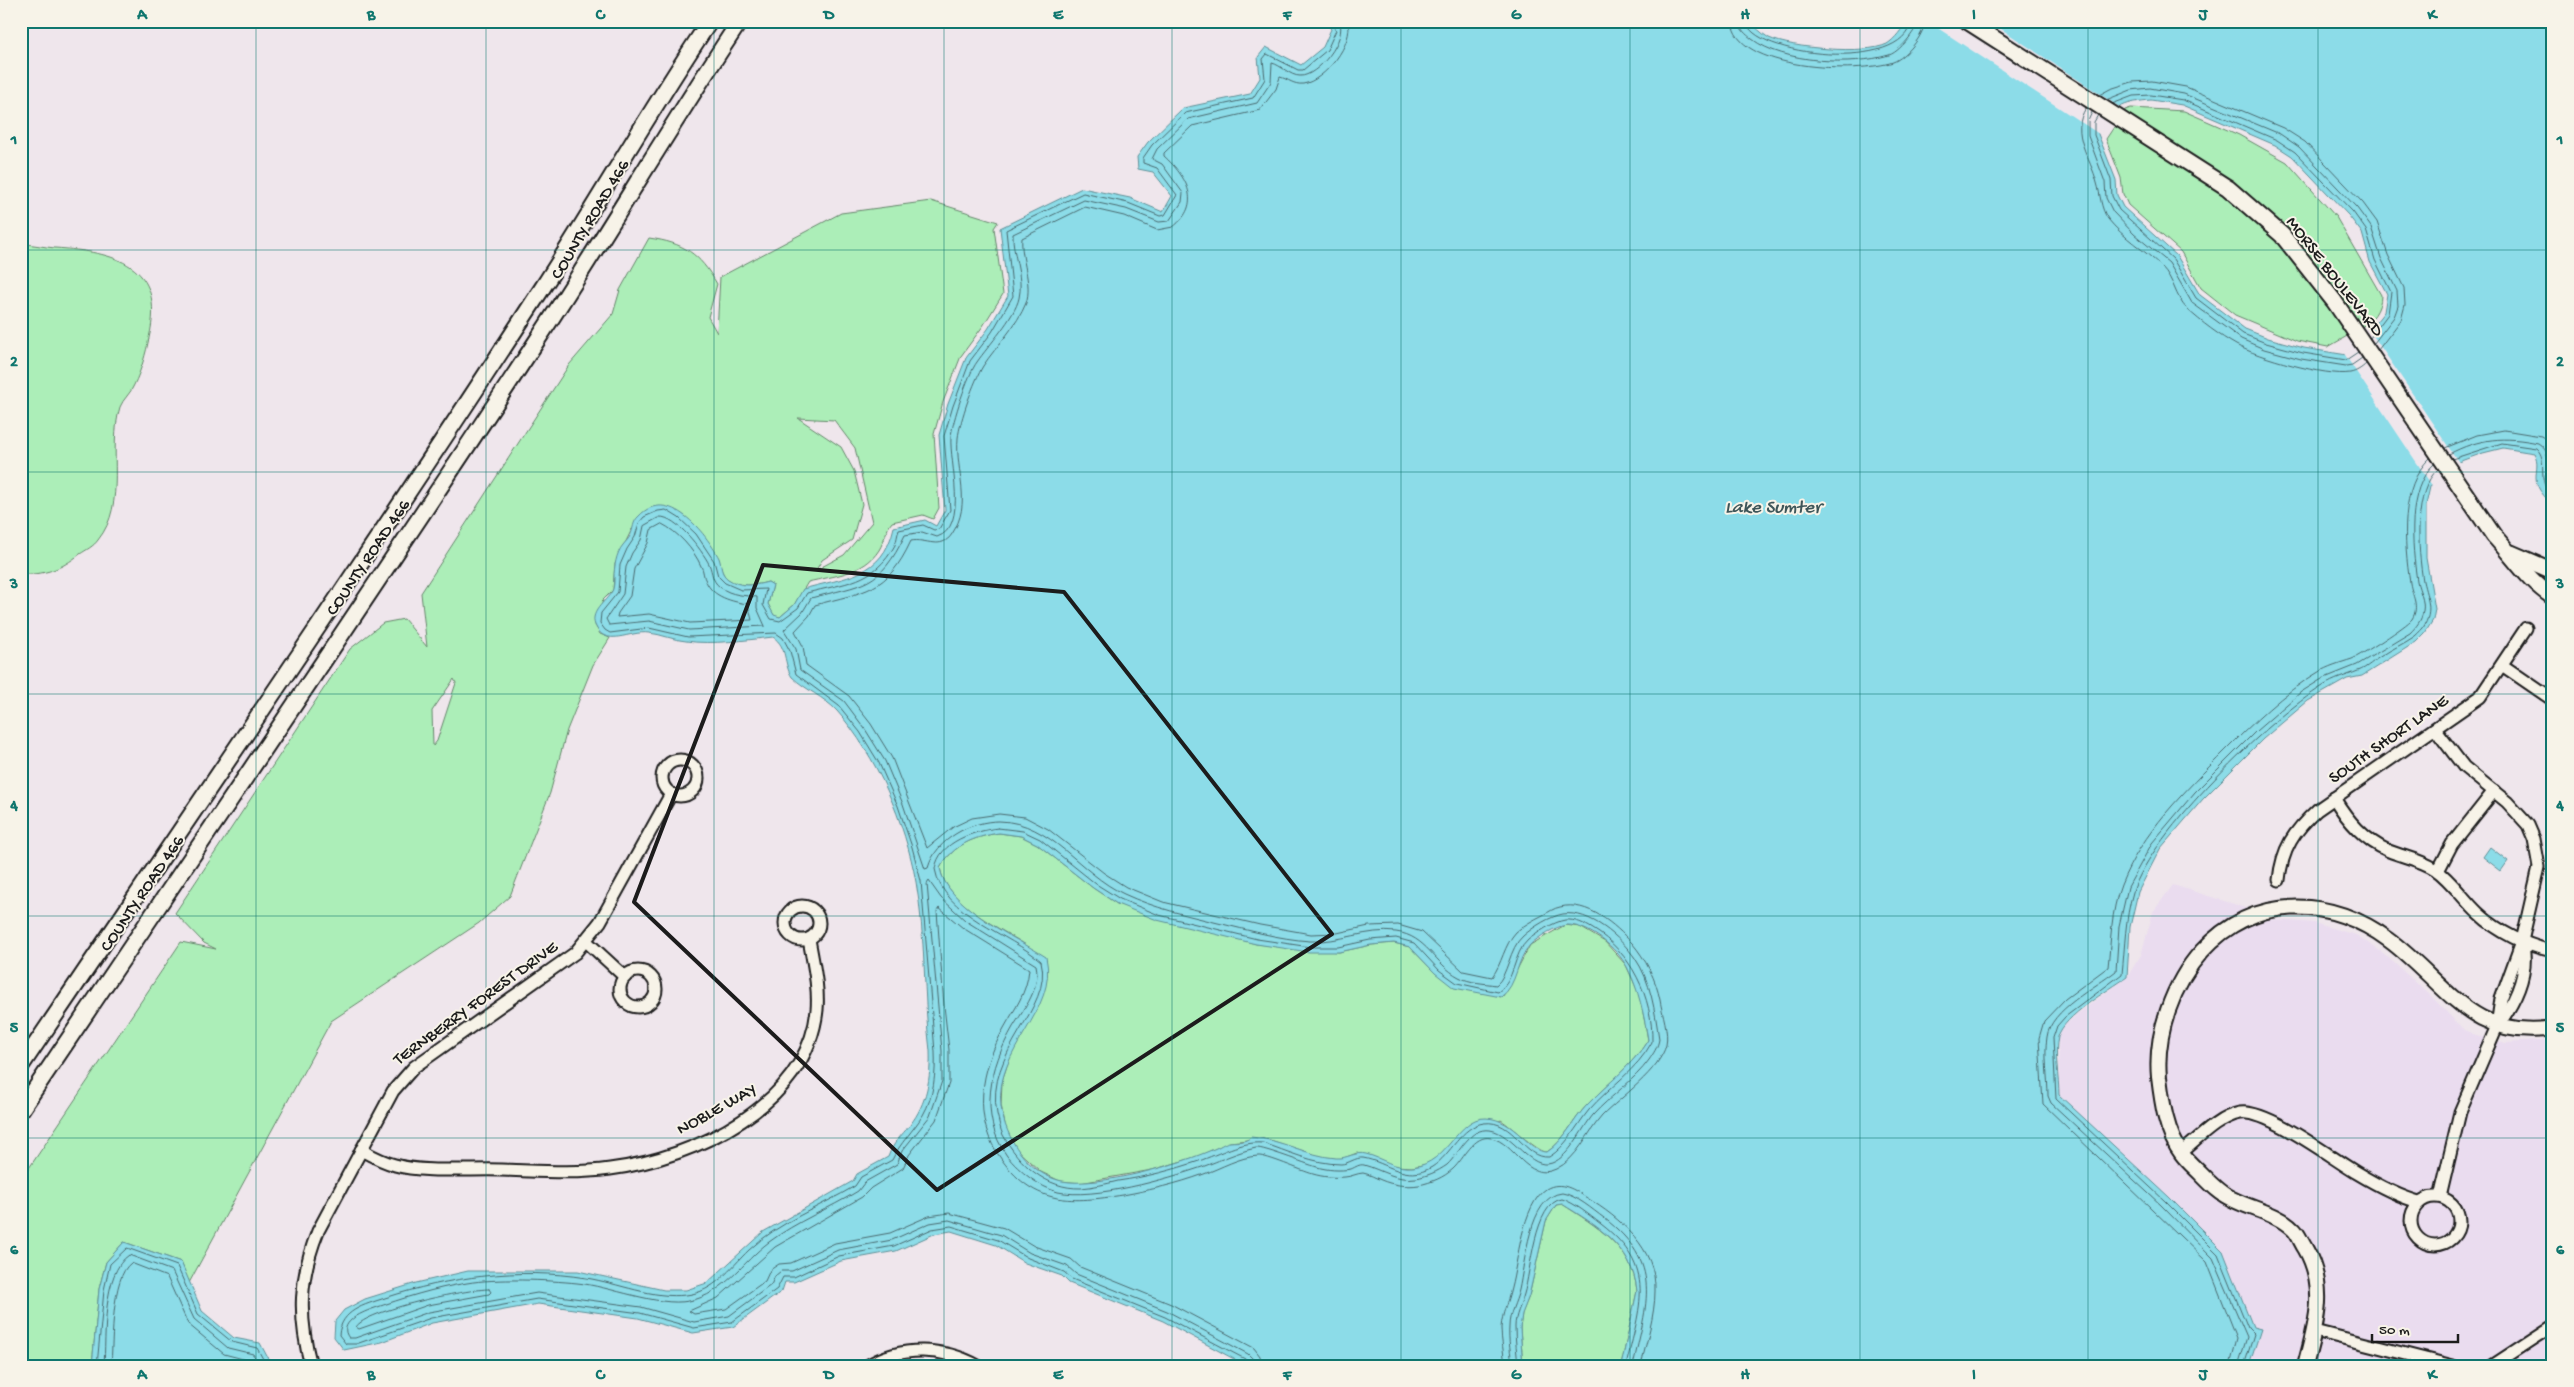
<svg xmlns="http://www.w3.org/2000/svg" width="2574" height="1387" viewBox="0 0 2574 1387" font-family="'Gochi Hand',sans-serif">
  <rect width="100%" height="100%" fill="#efe6ec"/>
  <filter id="ink" filterUnits="userSpaceOnUse"><feTurbulence type="fractalNoise" baseFrequency=".02" numOctaves="2"/><feDisplacementMap in="SourceGraphic" scale="10" xChannelSelector="R" yChannelSelector="G"/><feConvolveMatrix kernelMatrix="1 2 1 2 8 2 1 2 1" color-interpolation-filters="sRGB"/></filter>
  <g filter="url(#ink)">
    <path fill="#eadcef" d="M2173,885L2237,905L2276,920L2314,923L2356,935L2383,953L2431,996L2464,1030L2476,1035L2506,1043L2553,1040V1366H2249L2254,1347L2253,1327L2223,1251L2059,1095L2058,1038L2062,1028L2077,1014L2127,977L2141,955L2153,912Z"/>
    <g fill="#aceeb8" stroke="#64856a" fill-rule="evenodd">
      <path d="M2131,108L2184,111L2239,135L2287,162L2336,217L2381,295C2381,310 2372,321 2360,328L2287,232L2122,115L2125,110Z"/>
      <path d="M2116,124L2224,192L2277,239L2349,335L2328,347L2297,341L2235,315L2201,288L2181,252L2128,205L2123,194L2121,178L2106,139Z"/>
      <path d="M931,201L998,222L994,228L1003,294L983,326L961,356L943,402L934,434L939,508L933,519L923,515L892,522C886,529 884,542 879,550C864,574 832,576 808,582L794,605L780,617L774,616L768,604L773,585L768,582C754,586 733,588 724,575C720,570 721,562 717,556C707,540 696,527 682,514L632,529L615,564L613,590L603,600L595,625L600,634L610,638L593,665L567,730L550,793L510,896L479,923L331,1021L189,1283L181,1262L124,1242L106,1262L99,1289L92,1366H21V1180L181,942L216,949L204,943L175,913L350,649L383,623L404,619L427,647L421,593L569,365L613,314L620,290L649,238C684,243 699,253 717,284L708,317L717,333L720,277L841,213ZM798,418L834,420L855,448L872,522L844,555L816,570L822,560L852,540L862,504L854,471L841,447ZM454,679L456,683L437,741L433,746L432,711Z"/>
      <path d="M21,244C33,244 43,247 55,248C114,252 167,264 149,338C146,353 141,371 134,385C131,393 123,399 120,407C107,449 128,503 98,540C94,546 86,550 80,554C61,569 46,575 21,574Z"/>
      <path d="M999,833L1021,836L1037,844L1093,888L1117,904L1256,944L1339,952L1371,945L1394,943L1410,947L1435,973L1503,996L1530,945L1565,925L1580,927L1605,942L1626,965L1640,996L1648,1040C1632,1066 1608,1083 1587,1105C1573,1120 1564,1141 1547,1152C1539,1153 1512,1127 1501,1120L1450,1144L1440,1155L1427,1164L1412,1167L1395,1166L1357,1153L1341,1159L1322,1157L1264,1138L1230,1142L1199,1156L1152,1170L1080,1183L1060,1181L1041,1172L1016,1149L1006,1129L1001,1105L1002,1081L1010,1056L1022,1034L1026,945C998,927 946,903 940,868C953,845 973,837 999,833Z"/>
      <path d="M1562,1204C1596,1226 1633,1247 1637,1291L1621,1366H1523L1520,1328L1522,1313L1529,1296L1546,1221L1556,1205Z"/>
    </g>
    <g fill="#8cdce8" stroke="#5f8f96" fill-rule="evenodd">
      <path d="M1324,21H1748C1755,26 1762,34 1769,38C1791,48 1865,55 1887,44C1895,39 1902,29 1907,21H2553V505C2545,497 2536,489 2536,477C2536,468 2539,462 2534,453L2503,448L2483,453L2458,462L2435,478L2430,487L2426,505V558L2435,609L2433,620L2425,633L2416,642L2362,676L2347,679L2308,701L2263,739L2203,799L2160,849L2138,892L2130,927L2127,977C2109,990 2063,1016 2058,1037C2054,1054 2059,1078 2059,1095L2169,1197L2223,1251L2253,1327L2261,1329L2249,1366H1621L1637,1291C1633,1247 1596,1225 1562,1204L1556,1205L1546,1221L1529,1296L1522,1314L1520,1328L1523,1366H1247L1163,1321L1069,1283L1062,1276L1025,1263L996,1245L951,1231L934,1234L896,1251L841,1261L794,1282H785L782,1291L733,1327L693,1333L638,1318L538,1304L432,1323L382,1342L344,1350L334,1337L335,1321L344,1310L365,1299L416,1283L468,1271H578L664,1290H686L707,1283L763,1232L853,1181L857,1174L888,1157C893,1143 901,1136 910,1125C927,1103 931,1078 930,1051C923,995 926,937 916,882C905,822 877,756 837,711C824,697 806,690 792,677C783,664 788,647 773,637C747,640 711,645 686,641C673,640 661,634 649,633C630,630 605,649 595,625C589,610 609,600 613,589C614,585 614,581 614,577C614,568 616,553 623,545C625,542 628,540 630,536C634,529 632,522 639,516C668,485 706,533 719,558C722,566 720,573 728,579C740,587 754,586 768,582L773,585L768,604L774,615L780,617L794,605L803,589C846,577 883,577 894,527L925,520L936,526L945,510L939,435L948,404L966,358L988,329L1008,296L1000,228L1082,188L1130,198L1163,212L1172,196L1153,172L1138,169L1137,157L1148,142L1183,108L1250,94L1260,78L1258,57L1266,47L1301,65L1323,47L1331,29ZM2151,100L2182,105L2275,145L2292,156L2349,216L2362,233L2370,262L2387,294L2384,312L2353,351L2347,355L2304,348L2268,338L2245,329L2200,295L2177,256L2123,207L2117,195L2116,180L2098,134L2099,123C2117,106 2126,102 2151,100ZM999,833L1021,836L1037,844L1093,888L1117,904L1157,920L1256,944L1309,952H1339L1371,945L1394,943L1410,947L1435,973L1454,988L1501,997C1518,985 1516,959 1530,945C1538,937 1556,926 1567,925C1589,925 1617,948 1627,967C1639,990 1644,1015 1648,1040C1632,1066 1608,1083 1587,1105C1573,1120 1564,1141 1547,1152C1530,1153 1515,1119 1486,1118C1457,1117 1449,1163 1413,1167C1395,1169 1382,1158 1366,1154C1356,1151 1347,1159 1336,1158C1307,1156 1281,1139 1251,1137C1244,1143 1239,1141 1230,1142C1226,1142 1221,1146 1216,1148C1182,1164 1098,1188 1062,1181C1028,1174 1005,1138 1001,1106C994,1049 1059,1011 1046,957C1015,937 946,906 940,868C953,845 973,837 999,833Z"/>
      <path d="M2490,847L2508,861L2501,871L2483,857Z"/>
      <path d="M124,1242L181,1262L202,1311L234,1338L260,1343L269,1360L265,1366H92L99,1289L106,1262Z"/>
    </g>
    <g fill="#efe6ec">
      <path d="M1927,21H1989L2121,108L2106,116L2101,124L2102,136Z"/>
      <path d="M2368,328L2460,464L2447,471L2433,487L2343,352L2351,349Z"/>
    </g>
    <g fill="none" stroke-linecap="round" stroke-linejoin="round">
      <g stroke="#49696e" stroke-width="1">
        <path d="M1732,21C1734,71 1859,74 1893,62C1906,57 1924,36 1925,21"/>
        <path d="M1739,21C1740,30 1746,34 1752,39C1783,63 1852,66 1889,55C1896,53 1904,44 1909,38C1913,32 1917,28 1917,21"/>
        <path d="M1746,21C1750,56 1905,74 1911,21"/>
        <path d="M2099,95L2110,89L2132,82L2152,81L2186,87L2283,128L2305,142L2363,203L2377,222L2388,255L2404,288L2405,305L2401,320L2378,350"/>
        <path d="M2106,100L2131,90L2150,88L2184,94L2280,134L2299,147L2357,208L2371,227L2381,258L2397,291L2398,306L2394,317L2374,343"/>
        <path d="M2112,104L2133,96L2151,95L2183,100L2277,140L2295,152L2353,212L2366,230L2375,260L2391,292L2388,314L2370,338"/>
        <path d="M2086,108C2069,133 2091,158 2097,183C2101,196 2100,207 2108,219C2123,238 2145,250 2162,267C2174,279 2175,297 2187,309C2201,322 2220,336 2236,345C2257,357 2327,377 2350,373C2356,372 2362,368 2366,364"/>
        <path d="M2092,112L2088,121V136L2105,182L2106,198L2113,212L2134,234L2169,263L2192,303L2241,339L2264,349L2301,359L2346,366L2352,365L2362,358"/>
        <path d="M2098,115L2094,122V135L2111,180L2112,196L2119,210L2173,259L2196,298L2243,334L2266,343L2303,353L2346,360L2358,352"/>
        <path d="M2445,448L2477,435L2504,430L2541,436L2547,440L2553,448"/>
        <path d="M2449,454C2479,438 2505,436 2538,443C2556,454 2542,475 2553,489"/>
        <path d="M2452,459L2502,443L2536,448C2550,461 2534,479 2553,498"/>
        <path d="M660,517C676,516 702,550 709,564C713,573 711,580 720,587C732,596 744,595 757,597V608L765,626L689,630L649,621L609,625L606,619L623,594L626,567L632,553L641,540L644,526Z"/>
        <path d="M662,524C678,532 694,550 701,566C704,571 703,577 706,581C712,597 733,602 748,604L752,620L690,623L649,614L617,617L618,613L630,596L634,569L648,543L651,530Z"/>
        <path d="M998,828L1023,831L1040,839L1096,884L1120,899L1159,915L1257,939L1310,947H1338L1370,940L1396,938L1414,943L1439,970L1457,983L1498,992C1515,982 1513,953 1528,940C1537,933 1553,922 1565,920C1575,919 1585,924 1593,929C1631,952 1653,997 1652,1042C1637,1070 1609,1087 1589,1110C1576,1126 1566,1147 1549,1157C1524,1159 1514,1119 1484,1123C1461,1126 1451,1155 1432,1167C1406,1183 1387,1162 1363,1158C1356,1157 1348,1164 1341,1164C1314,1164 1287,1151 1263,1143C1242,1141 1219,1154 1199,1161C1173,1170 1146,1177 1118,1181C1106,1184 1093,1187 1081,1188C1046,1189 1019,1164 1003,1135C1000,1129 999,1121 997,1114C984,1051 1054,1009 1041,961C1010,934 943,915 935,869C939,841 975,831 998,828Z"/>
        <path d="M489,1289L491,1292L489,1294L428,1305L359,1329L356,1327C366,1310 467,1289 489,1289Z"/>
        <path d="M97,1366L104,1290L110,1264L127,1248L177,1266L198,1314L232,1342L257,1348L263,1359L261,1366"/>
        <path d="M104,1366C106,1336 102,1273 129,1255L172,1271L194,1319L228,1348L253,1354L256,1359L255,1366"/>
        <path d="M111,1366C113,1342 111,1277 131,1263L167,1277L188,1324L224,1354L247,1360L248,1366"/>
        <path d="M1248,1366L1245,1359L1165,1317L1072,1279L1064,1272L1028,1258L998,1240L951,1226L932,1229L894,1246L839,1256L794,1277H783L777,1289L732,1322L694,1328L640,1313L537,1299L431,1318L356,1344H346L339,1335C341,1310 364,1305 385,1298C449,1277 518,1267 586,1278C618,1283 653,1299 686,1295C715,1292 730,1268 749,1250C779,1222 820,1207 855,1186L861,1177L892,1160C900,1143 913,1131 923,1115C934,1096 936,1073 935,1052L921,881L912,847L898,806L879,763L860,732L839,706L796,674L790,651L783,638L776,633L688,637L649,628L610,633L605,630L600,623L601,613L618,592L620,565L627,549L635,537L639,523L644,517L658,511L666,510L679,518L696,534L714,561L718,576L725,583L741,590L766,589L763,605L771,619L780,621L798,608L807,593C844,583 875,583 895,545C897,540 897,535 899,530L923,525L934,530L939,529L950,510L944,436L953,406L970,361L992,332L1013,296L1006,230L1083,193L1128,203L1160,216L1165,215L1177,195L1157,168L1143,163V158L1152,145L1185,113L1253,98L1265,79L1263,59L1267,54L1298,70H1303L1327,50L1336,30L1330,21"/>
        <path d="M1254,1366L1253,1359L1248,1354L1167,1311L1076,1274L1067,1266L1030,1253L1001,1235L949,1220L930,1223L892,1240L838,1250L792,1271H781L775,1276L771,1285L729,1316L694,1322L641,1307L537,1293L429,1312L355,1338H349C337,1323 361,1313 372,1309C403,1298 435,1288 467,1283C495,1278 548,1280 577,1283C609,1286 658,1307 689,1301C725,1294 742,1262 769,1242C797,1221 829,1209 858,1191L865,1182L897,1164L902,1151L930,1116L942,1081V1051L927,884L929,881L941,898L966,921L1036,965C1041,988 1024,1009 1013,1027C990,1067 978,1115 1007,1156C1019,1171 1039,1187 1058,1192C1094,1200 1167,1179 1202,1167C1221,1160 1237,1152 1256,1148C1263,1147 1306,1164 1317,1167C1327,1170 1340,1171 1351,1169C1356,1167 1359,1164 1364,1165C1382,1170 1396,1181 1416,1178C1427,1176 1437,1172 1447,1165C1460,1153 1469,1127 1490,1130C1513,1133 1530,1171 1552,1163C1570,1156 1581,1130 1593,1115C1610,1096 1634,1081 1649,1060C1653,1054 1658,1047 1659,1039C1655,1012 1651,981 1635,958C1621,938 1590,910 1563,914C1551,916 1533,927 1523,936C1509,948 1508,976 1496,985C1484,983 1470,983 1459,977C1434,964 1427,936 1396,932C1368,928 1339,943 1310,941C1279,939 1248,930 1218,923C1186,915 1154,908 1124,894C1080,874 1052,822 999,821C971,821 936,839 928,868L925,869L903,804L885,761L865,729L844,701L800,670L796,649L784,630L802,613L811,598C863,584 880,588 905,535L922,532L937,537C969,527 949,462 951,437C952,422 968,374 977,362C988,346 1015,317 1019,298C1024,278 1012,254 1013,234L1084,200L1126,209L1159,222L1169,221L1182,202L1183,193L1162,164L1152,159L1157,149L1188,119L1257,103L1271,82L1272,63C1281,65 1290,76 1300,76C1317,77 1349,38 1339,21"/>
        <path d="M1262,1366L1260,1356L1254,1348L1171,1304L1080,1267L1071,1259L1034,1246L1004,1228L949,1213L929,1216L890,1233L835,1243L791,1263L779,1264L770,1270L765,1281L726,1309L694,1314L689,1311L718,1298L775,1247L862,1197L871,1188L903,1168L909,1155L936,1120L949,1083V1050L944,1006L937,911L939,908L963,928L1029,969C1027,993 1015,1008 1004,1028C981,1069 971,1119 1002,1160C1036,1206 1072,1203 1123,1195C1150,1190 1177,1184 1204,1174C1221,1168 1239,1157 1258,1156C1266,1155 1302,1171 1313,1174C1323,1177 1335,1178 1345,1177C1350,1177 1358,1173 1363,1173C1369,1174 1376,1178 1381,1180C1393,1185 1406,1187 1419,1185C1432,1182 1443,1178 1453,1169C1464,1159 1474,1134 1491,1138C1515,1142 1526,1183 1556,1169C1577,1159 1587,1133 1602,1116C1621,1097 1660,1070 1666,1045C1669,1032 1662,1013 1660,1000C1656,980 1646,959 1632,943C1615,925 1588,900 1560,907C1554,908 1549,912 1543,915C1533,920 1524,925 1516,932C1504,945 1502,964 1492,977L1463,971L1422,932L1398,925L1369,926L1337,933L1311,934L1260,925L1163,902L1126,887L1104,873L1048,829L1025,817L999,814L972,818L953,827L927,848L892,758L871,724L849,696L806,665L803,646L795,631L809,616L815,605C865,591 887,593 911,541C926,538 941,551 952,534C973,502 955,473 958,438C960,420 974,381 983,366C997,345 1017,326 1026,303C1033,283 1020,258 1022,238L1085,207L1124,216L1157,230L1173,227C1203,204 1187,177 1164,156V153L1192,126L1260,110L1276,89L1280,77C1288,79 1294,85 1303,84C1324,81 1355,43 1348,21"/>
        <path d="M1505,1366C1504,1353 1501,1340 1501,1328C1502,1313 1508,1302 1511,1288C1518,1262 1522,1205 1546,1189C1561,1180 1575,1190 1587,1198C1620,1218 1657,1249 1655,1291C1655,1316 1646,1342 1641,1366"/>
        <path d="M1512,1366C1511,1353 1508,1340 1509,1327C1509,1313 1516,1303 1519,1290C1525,1264 1529,1196 1562,1193C1576,1195 1593,1210 1604,1218C1664,1264 1647,1302 1633,1366"/>
        <path d="M1518,1366C1517,1353 1515,1340 1515,1327C1515,1315 1521,1306 1524,1294C1531,1272 1534,1203 1562,1199C1575,1203 1589,1215 1601,1224C1658,1268 1640,1305 1626,1366"/>
        <path d="M2230,1366L2237,1338L2207,1262L2043,1104L2039,1038L2044,1021L2065,999L2108,967C2111,940 2111,911 2121,885C2142,832 2185,791 2225,751C2253,723 2283,693 2317,673C2328,666 2340,663 2352,659C2360,656 2408,625 2412,619C2420,606 2412,596 2410,583C2404,544 2399,486 2430,458"/>
        <path d="M2238,1366L2247,1337L2213,1258L2161,1205L2051,1103L2048,1096C2048,1077 2044,1056 2047,1037C2050,1010 2096,987 2116,971L2119,926L2128,887L2152,843L2195,792L2256,731L2301,692L2322,679L2357,665L2410,633C2416,627 2422,620 2423,611C2425,600 2419,591 2417,581C2412,546 2406,489 2434,464"/>
        <path d="M2244,1366L2254,1334L2248,1328L2218,1254L2165,1201L2056,1099L2053,1038L2057,1026L2065,1017L2122,974C2125,946 2125,919 2133,892C2151,833 2270,718 2323,686C2334,679 2346,676 2358,671C2367,668 2374,660 2383,655C2392,649 2403,644 2412,638C2416,636 2420,631 2423,628C2434,610 2427,599 2423,581C2418,550 2413,491 2438,469"/>
      </g>
      <g stroke="#1c1c1c" stroke-width="15">
        <g id="minor">
          <path d="M2502,665L2553,700"/>
          <path d="M2435,729L2464,767L2507,802L2528,825L2534,839L2539,867L2522,941L2501,999L2497,1026L2460,1112L2440,1197"/>
          <circle cx="680" cy="778" r="18"/>
          <path d="M2334,798C2348,821 2364,840 2389,851C2404,857 2421,860 2435,869C2452,881 2463,899 2478,913C2498,932 2527,946 2553,951"/>
          <path d="M2438,871L2452,844L2494,791"/>
          <path d="M2279,880C2282,849 2294,831 2317,810L2480,697L2526,628"/>
          <circle cx="802" cy="923" r="17"/>
          <path d="M586,941L625,977"/>
          <circle cx="638" cy="989" r="18"/>
          <path d="M2498,1025C2516,1001 2530,971 2522,941"/>
          <path d="M361,1150C372,1156 383,1162 395,1165C422,1173 472,1169 501,1170C537,1171 574,1174 610,1169C695,1158 807,1105 817,1010C819,986 813,963 809,939"/>
          <path d="M2181,1153C2197,1140 2218,1117 2240,1113C2266,1108 2333,1159 2357,1173C2377,1185 2397,1196 2419,1202"/>
          <circle cx="2435" cy="1221" r="24"/>
          <path d="M2315,1331L2453,1366"/>
          <path d="M311,1366C298,1317 299,1278 318,1231L393,1091L414,1067L575,953L600,922L671,794"/>
          <path d="M867,1366C902,1345 943,1347 978,1366"/>
          <path d="M2492,1366L2553,1326"/>
        </g>
      </g>
      <g stroke="#1c1c1c" stroke-width="18">
        <path id="tertiary" d="M2305,1366C2316,1325 2328,1287 2305,1248C2301,1242 2298,1233 2293,1229C2277,1213 2251,1209 2232,1199C2220,1194 2210,1183 2201,1174C2194,1167 2187,1161 2182,1154C2166,1133 2162,1102 2159,1077C2155,1034 2173,983 2202,951C2254,894 2329,896 2389,940C2446,982 2470,1041 2553,1028"/>
      </g>
      <g stroke="#1c1c1c" stroke-width="19">
        <g id="secondary">
          <path d="M1967,21L2228,188L2282,235L2334,301L2494,536C2514,557 2528,581 2553,597"/>
          <path d="M2511,553L2553,571"/>
          <path d="M21,1066C196,807 373,549 543,287C600,199 651,108 710,21"/>
          <path d="M21,1110C193,854 367,600 536,342C606,236 669,127 740,21"/>
        </g>
      </g>
      <use href="#minor" stroke="#f7f3e8" stroke-width="11"/>
      <use href="#tertiary" stroke="#f7f3e8" stroke-width="14"/>
      <use href="#secondary" stroke="#f7f3e8" stroke-width="15"/>
    </g>
  </g>
  <path fill="none" stroke="#1c1c1c" stroke-width="4" stroke-linejoin="round" d="M763,565L1064,592L1332,934L937,1190L634,902Z"/>
  <path fill="none" stroke="#0f766e" stroke-width="1" stroke-opacity="0.55" d="M256,21V1366M486,21V1366M714,21V1366M944,21V1366M1172,21V1366M1401,21V1366M1630,21V1366M1860,21V1366M2088,21V1366M2318,21V1366M21,250H2553M21,472H2553M21,694H2553M21,916H2553M21,1138H2553"/>
  <g text-anchor="middle" dominant-baseline="central" stroke-width="4" stroke-linejoin="round" paint-order="stroke">
    <g font-size="18" fill="#1c1c1c" stroke="#f7f3e8">
      <text transform="translate(591 220) rotate(-59)">COUNTY ROAD 466</text>
      <text transform="translate(2334 277) rotate(52)">MORSE BOULEVARD</text>
      <text transform="translate(369 558) rotate(-56)">COUNTY ROAD 466</text>
      <text transform="translate(2389 740) rotate(-35)">SOUTH SHORT LANE</text>
      <text transform="translate(143 894) rotate(-56)">COUNTY ROAD 466</text>
      <text transform="translate(476 1004) rotate(-36)">TERNBERRY FOREST DRIVE</text>
      <text transform="translate(717 1110) rotate(-29)">NOBLE WAY</text>
    </g>
    <g font-size="19" font-style="italic" fill="#3e5659" stroke="#f7f3e8">
      <text x="1773" y="508">Lake Sumter</text>
    </g>
  </g>
  <rect width="2574" height="1387" fill="none" stroke="#f7f3e8" stroke-width="55"/>
  <path d="M2372 1334v8h86v-8" fill="none" stroke="#1c1c1c" stroke-width="2.5"/>
  <text x="2379" y="1334" font-size="15" fill="#1c1c1c" stroke="#f7f3e8" stroke-width="4" paint-order="stroke">50 m</text>
  <rect x="28" y="28" width="2518" height="1332" fill="none" stroke="#0f766e" stroke-width="2"/>
  <g font-size="16" text-anchor="middle" font-weight="bold" fill="#0f766e">
    <text x="142" y="19">A</text>
    <text x="371" y="19">B</text>
    <text x="600" y="19">C</text>
    <text x="829" y="19">D</text>
    <text x="1058" y="19">E</text>
    <text x="1287" y="19">F</text>
    <text x="1516" y="19">G</text>
    <text x="1745" y="19">H</text>
    <text x="1974" y="19">I</text>
    <text x="2203" y="19">J</text>
    <text x="2432" y="19">K</text>
    <text x="14" y="144">1</text>
    <text x="2560" y="144">1</text>
    <text x="14" y="366">2</text>
    <text x="2560" y="366">2</text>
    <text x="14" y="588">3</text>
    <text x="2560" y="588">3</text>
    <text x="14" y="810">4</text>
    <text x="2560" y="810">4</text>
    <text x="14" y="1032">5</text>
    <text x="2560" y="1032">5</text>
    <text x="14" y="1254">6</text>
    <text x="2560" y="1254">6</text>
    <text x="142" y="1379">A</text>
    <text x="371" y="1379">B</text>
    <text x="600" y="1379">C</text>
    <text x="829" y="1379">D</text>
    <text x="1058" y="1379">E</text>
    <text x="1287" y="1379">F</text>
    <text x="1516" y="1379">G</text>
    <text x="1745" y="1379">H</text>
    <text x="1974" y="1379">I</text>
    <text x="2203" y="1379">J</text>
    <text x="2432" y="1379">K</text>
  </g>
</svg>
